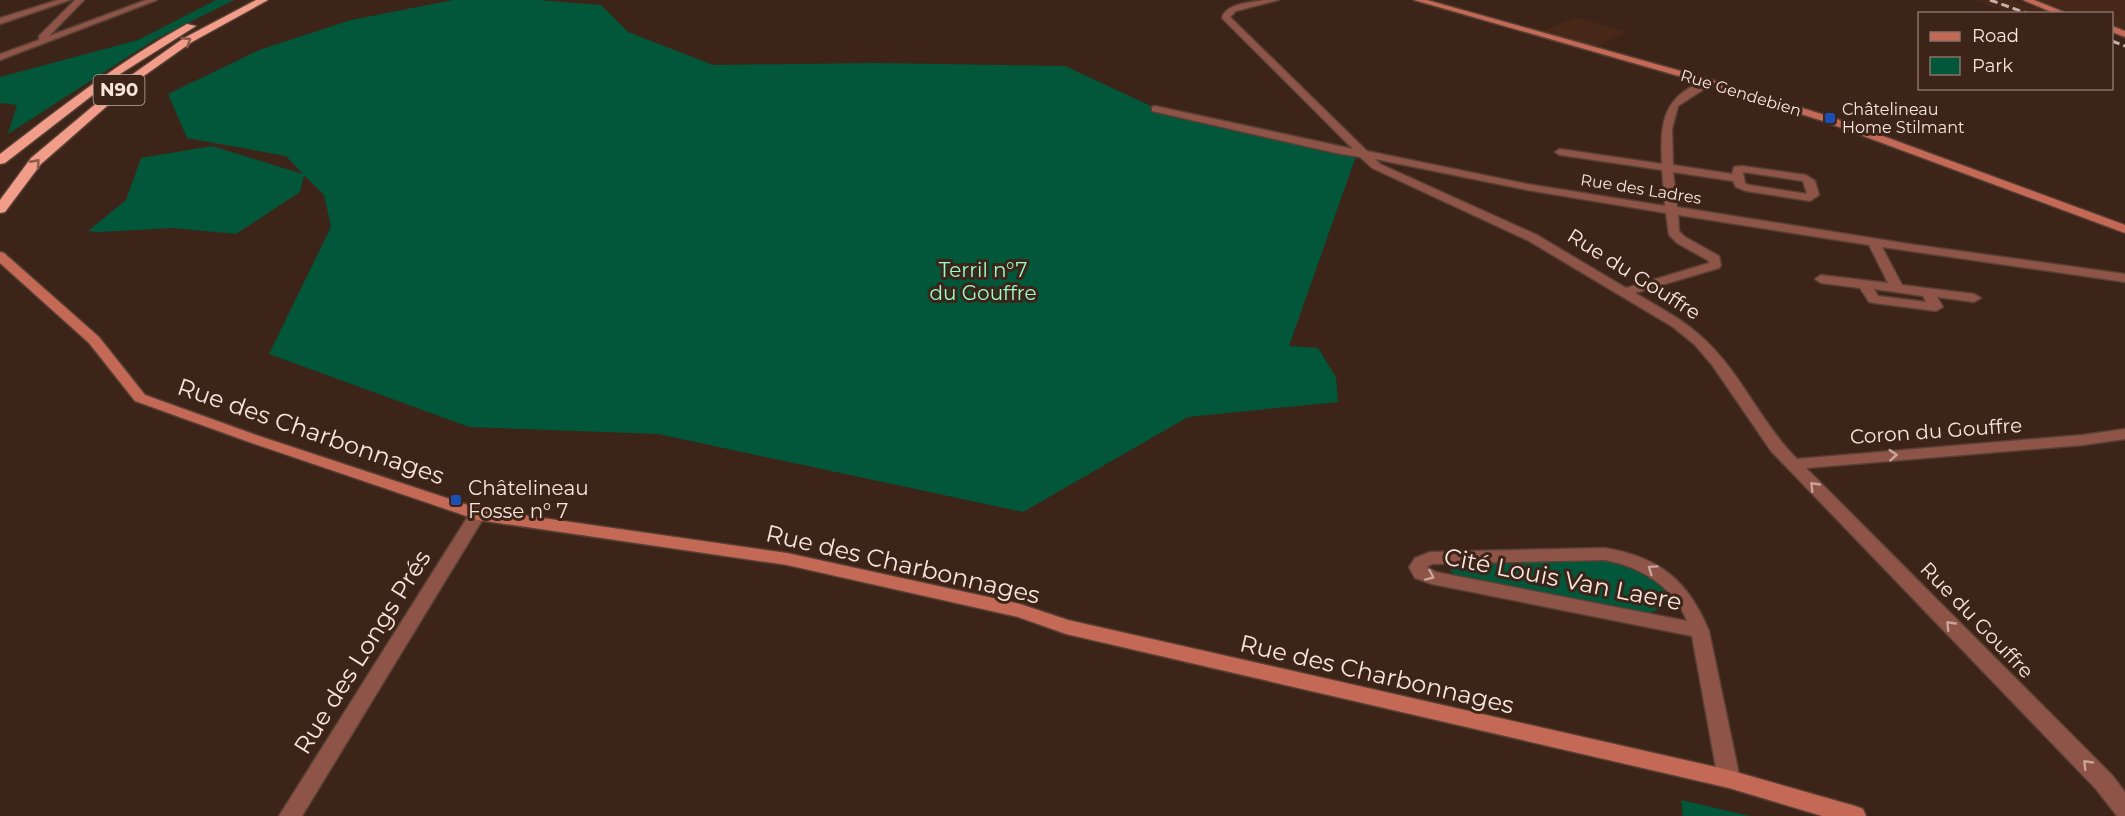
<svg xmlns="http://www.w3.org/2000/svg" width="2125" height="816" viewBox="0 0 2125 816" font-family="Montserrat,sans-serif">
  <rect width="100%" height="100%" fill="#3d2418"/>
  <g fill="#472718">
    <path d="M1973,0H2012L2052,13H2008Z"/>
    <path d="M2037,0H2125V31L2112,26V14L2076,13Z"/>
    <path d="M1576,17L1627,32L1596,47L1542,31Z"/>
  </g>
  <g fill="#025639">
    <path d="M216,0H234L154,40L8,134L17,105L0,103V77L138,40Z"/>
    <path d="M453,0H538L601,5L628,32L713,65L874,63L1065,66L1153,107L1356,156L1289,346L1318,348L1336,377L1338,402L1188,417L1023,512L658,434L469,427L269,354L331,227L324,195L304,175L300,192L236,234L173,228L99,232L88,231L126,200L141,158L212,146L303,174L286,156L187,138L168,94L259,50L351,20Z"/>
    <path d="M1599,560C1626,563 1662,566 1667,600L1660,609L1646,614L1457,577L1450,570L1453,565Z"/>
    <path d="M1681,800L1750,816H1683Z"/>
  </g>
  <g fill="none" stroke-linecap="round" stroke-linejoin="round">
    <g stroke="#573f34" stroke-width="3">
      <g id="street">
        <path d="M58,0H70L0,24V18Z"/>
        <path d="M75,0H84L49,36L146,0H157L0,60V54L39,40V36Z"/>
        <path d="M1264,0H1279L1236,11L1230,17L1367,151L1527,184L1665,206L1662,170L1560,155L1555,152L1560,149L1662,164C1660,121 1663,95 1709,79L1712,80V84L1678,106L1672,129L1673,165L1732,174L1734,167L1742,166L1806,175L1815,181L1819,195L1810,201L1746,191L1736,187L1733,181L1673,172L1677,207L1909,244L2125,274V282L1882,247L1902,285L1974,294L1981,298L1974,302L1937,297L1943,307L1936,311L1874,303L1869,302L1860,288L1821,283L1815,279L1821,275L1888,283L1869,245L1678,215L1679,231L1685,237L1719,256L1721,265L1719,268L1635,293C1659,307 1684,320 1704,339C1741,373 1761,423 1797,459L2083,435L2125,429V439L2083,445L1806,468L2112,775L2125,792V816H2117L2096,789L1771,451L1712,365L1695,345L1673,327L1529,241L1372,168L1360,157L1336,153L1152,111V107L1155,106L1353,149L1222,18C1226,3 1250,3 1264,0ZM1375,159L1527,190L1666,213L1669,235L1677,243L1709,261V263L1626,288L1537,235L1380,164ZM1743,172L1803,181L1807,194L1749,185L1745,183ZM1874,289L1923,296L1926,302L1878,296Z"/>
        <path d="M478,508L484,510L486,514L302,816H279L472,510Z"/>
        <path d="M1605,548C1659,557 1688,580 1709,631L1740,779L1737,785L1729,788L1721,785L1718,779L1692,636L1432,584L1415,578L1409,567L1415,558L1430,552ZM1605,560C1641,567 1673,586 1687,621L1436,572L1427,567L1432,564Z"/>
      </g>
    </g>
    <g stroke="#573f34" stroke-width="3">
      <g id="secondary">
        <path d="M1414,0H1427L1702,77L1831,117L2125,225V233L1823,121L1696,81Z"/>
        <path d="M2023,0H2034L2069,14H2056Z"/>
        <path d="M2112,26L2125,31V37L2112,32Z"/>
        <path d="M0,252L4,253L99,337L145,395L259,436L480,509L787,553L1020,604L1068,620L1729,770L1855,806L1863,809L1866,816H1822L1729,788L1066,634L1018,617L787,565L478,520L249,442L135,401L89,343L0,263Z"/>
      </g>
    </g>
    <g stroke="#573f34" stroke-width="3">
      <g id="highway">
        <path d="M256,0H268L192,42L131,85L41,164L5,212L0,213V200L31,158L123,81L184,38Z"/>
        <path d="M187,24L196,26L120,74L5,163L0,164V154C61,107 120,61 187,24Z"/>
      </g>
    </g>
    <use href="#street" fill="#8d5447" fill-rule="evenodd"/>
    <use href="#secondary" fill="#c36955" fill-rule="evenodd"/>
    <use href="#highway" fill="#f29d8a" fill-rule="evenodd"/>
    <g stroke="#c5b1a8" stroke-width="3" stroke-dasharray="8 4" stroke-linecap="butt">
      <path d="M1990,0L2029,14"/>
      <path d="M2112,41L2125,46"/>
    </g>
  </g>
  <defs><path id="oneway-chevron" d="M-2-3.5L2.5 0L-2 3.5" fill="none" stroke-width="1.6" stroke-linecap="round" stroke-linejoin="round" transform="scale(1.5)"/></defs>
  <g stroke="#8e5a4b">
    <use href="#oneway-chevron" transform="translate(187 41) rotate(-33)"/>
    <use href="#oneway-chevron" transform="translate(36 163) rotate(-48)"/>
  </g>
  <g stroke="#c8a49a">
    <use href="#oneway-chevron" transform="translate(1893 455) rotate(-4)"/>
    <use href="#oneway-chevron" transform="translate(1814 486) rotate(-134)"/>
    <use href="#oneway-chevron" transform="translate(1652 569) rotate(-145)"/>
    <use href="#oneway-chevron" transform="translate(1430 576) rotate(24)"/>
    <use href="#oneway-chevron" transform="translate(1950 625) rotate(-134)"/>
    <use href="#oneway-chevron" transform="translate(2087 764) rotate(-134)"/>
  </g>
  <g fill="#1a4fb4" stroke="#3d2418" stroke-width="2">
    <rect x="1824" y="112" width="12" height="12" rx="3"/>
    <rect x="450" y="494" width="12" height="12" rx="3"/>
  </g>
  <g text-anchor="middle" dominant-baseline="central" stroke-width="6" stroke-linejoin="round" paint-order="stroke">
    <g font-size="16" fill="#f8e6de" stroke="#3d2418">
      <text transform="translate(1741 93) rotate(17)">Rue Gendebien</text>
      <text transform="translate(1641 189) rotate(9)">Rue des Ladres</text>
    </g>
    <g font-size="16" fill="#f8e6de" stroke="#3d2418" text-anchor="start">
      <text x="1842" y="109">Châtelineau<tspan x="1842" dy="18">Home Stilmant</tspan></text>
    </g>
    <rect fill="#3d2418" stroke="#c0aca3" stroke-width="1.5" x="93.5" y="75" width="51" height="30" rx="4.5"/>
    <g font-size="18" font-weight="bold" fill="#f8e6de">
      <text x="119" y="90">N90</text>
    </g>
    <g font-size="20" fill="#98fdcd" stroke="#3d2418">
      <text x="983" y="270">Terril n°7<tspan x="983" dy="23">du Gouffre</tspan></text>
    </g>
    <g font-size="20" fill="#f8e6de" stroke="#3d2418">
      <text transform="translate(1634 274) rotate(32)">Rue du Gouffre</text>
      <text transform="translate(1936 431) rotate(-4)">Coron du Gouffre</text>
      <text transform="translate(1977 620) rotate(46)">Rue du Gouffre</text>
    </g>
    <g font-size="20" fill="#f8e6de" stroke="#3d2418" text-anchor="start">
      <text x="468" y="488">Châtelineau<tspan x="468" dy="23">Fosse n° 7</tspan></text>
    </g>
    <g font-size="24" fill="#f8e6de" stroke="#3d2418">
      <text transform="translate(311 431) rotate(19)">Rue des Charbonnages</text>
      <text transform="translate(903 564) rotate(13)">Rue des Charbonnages</text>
      <text transform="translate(1563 579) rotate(11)">Cité Louis Van Laere</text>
      <text transform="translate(362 652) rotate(-58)">Rue des Longs Prés</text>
      <text transform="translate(1377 674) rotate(13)">Rue des Charbonnages</text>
    </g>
  </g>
  <rect x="1918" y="12" width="195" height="78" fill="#3d2418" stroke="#887267" stroke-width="1.5"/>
  <rect x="1930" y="32" width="30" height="9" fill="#c36955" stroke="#887267" stroke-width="1.5"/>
  <text x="1972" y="42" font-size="18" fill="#f8e6de">Road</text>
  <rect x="1930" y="57" width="30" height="18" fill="#025639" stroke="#887267" stroke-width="1.5"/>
  <text x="1972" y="72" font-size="18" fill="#f8e6de">Park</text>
</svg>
